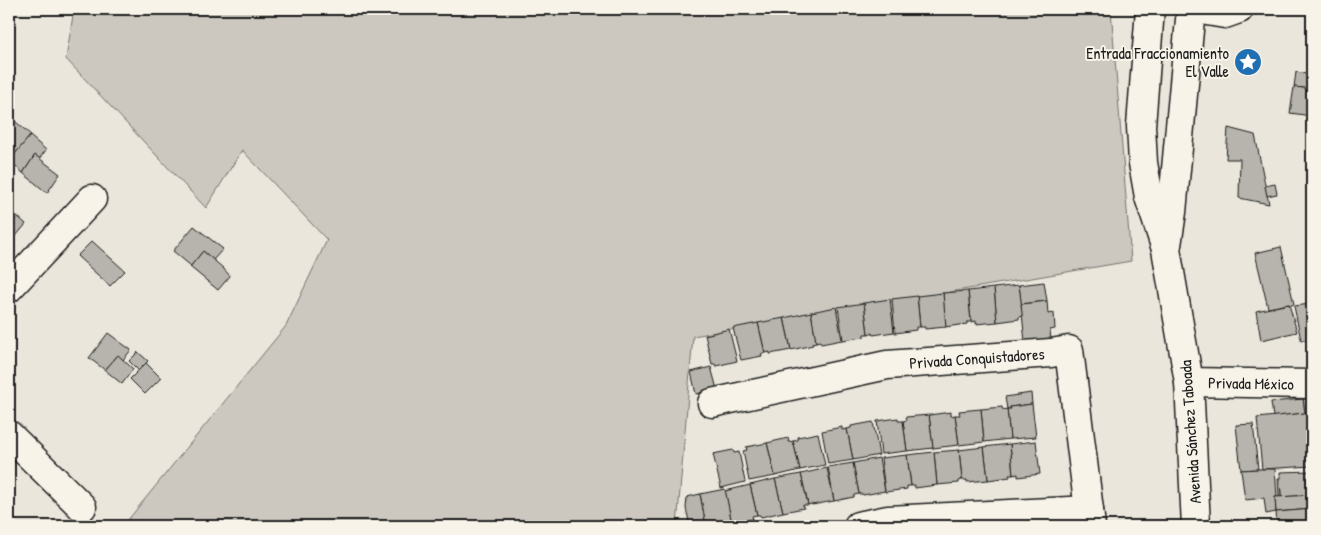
<svg xmlns="http://www.w3.org/2000/svg" width="1321" height="535" viewBox="0 0 1321 535" font-family="'Patrick Hand',sans-serif">
  <rect width="100%" height="100%" fill="#eae6dc"/>
  <filter id="ink" filterUnits="userSpaceOnUse"><feTurbulence type="fractalNoise" baseFrequency=".02" numOctaves="2"/><feDisplacementMap in="SourceGraphic" scale="10" xChannelSelector="R" yChannelSelector="G"/><feConvolveMatrix kernelMatrix="1 2 1 2 8 2 1 2 1" color-interpolation-filters="sRGB"/></filter>
  <g filter="url(#ink)">
    <path fill="#ccc8c0" stroke="#74726e" d="M74,9H1111L1131,261L693,336L677,526H123L286,326L327,240L242,150L206,208L66,59Z"/>
    <g fill="#b6b4ac" stroke="#1c1c1c">
      <path d="M1296,72L1312,75V89L1294,87Z"/>
      <path d="M1294,87L1312,89V116L1290,113Z"/>
      <path d="M9,116L31,135L9,161Z"/>
      <path d="M1228,128L1255,135L1269,204L1239,198L1240,159H1226Z"/>
      <path d="M30,136L46,150L39,159L35,155L23,173L9,161Z"/>
      <path d="M35,155L60,174L47,193L23,173Z"/>
      <path d="M1275,184L1277,194L1267,196L1265,186Z"/>
      <path d="M1312,187V213L1307,211Z"/>
      <path d="M17,216L26,224L16,236L9,229Z"/>
      <path d="M194,226L223,249L213,260L203,251L191,266L173,251Z"/>
      <path d="M92,241L125,271L110,286L77,256Z"/>
      <path d="M1281,247L1294,304L1290,306L1289,304L1268,308L1255,253Z"/>
      <path d="M203,251L223,268L230,276L218,290L190,267Z"/>
      <path d="M1044,282L1047,301L1021,304L1019,285Z"/>
      <path d="M1019,285L1023,316L1019,317V319L997,322L994,288Z"/>
      <path d="M994,288L997,322L976,324V321L971,322L968,291Z"/>
      <path d="M968,291L971,322H967V324L945,327L943,293Z"/>
      <path d="M943,293L946,327L925,329V327H920L917,296Z"/>
      <path d="M917,296L920,327H916V330L895,333L892,299Z"/>
      <path d="M890,299L894,332L873,335L872,333L868,334L864,303Z"/>
      <path d="M1047,301L1048,314L1054,313L1055,329L1050,330L1051,340L1025,342L1021,304Z"/>
      <path d="M864,303L868,334H864V337L843,340L838,307Z"/>
      <path d="M1289,304L1297,332L1261,340L1256,311Z"/>
      <path d="M1311,304L1312,340H1301L1294,306Z"/>
      <path d="M836,307L842,340L821,344L820,341L816,342L811,312Z"/>
      <path d="M811,312L816,342L812,343L813,345L791,350L784,318Z"/>
      <path d="M784,318L791,350L770,354V352L765,353L758,323Z"/>
      <path d="M758,323L765,353L761,354L762,356L741,360L733,328Z"/>
      <path d="M729,329L737,361L716,366L715,364H712L705,335Z"/>
      <path d="M108,333L131,350L123,360L118,355L105,370L89,358Z"/>
      <path d="M138,352L148,361L139,371L129,361Z"/>
      <path d="M118,355L133,369L122,384L105,370Z"/>
      <path d="M146,363L161,378L145,394L130,379Z"/>
      <path d="M711,367L717,389L696,394L691,372Z"/>
      <path d="M1031,393L1032,404L1010,407L1011,409H1007L1005,397Z"/>
      <path d="M1312,398V413L1305,414L1303,399Z"/>
      <path d="M1303,399L1305,413L1273,417L1271,402Z"/>
      <path d="M1032,404L1036,437L1010,439L1007,409H1011L1010,407Z"/>
      <path d="M1002,407L1003,410L1007,409L1010,439L984,442L981,409Z"/>
      <path d="M981,409L984,442L959,445L955,415H960L959,411Z"/>
      <path d="M951,412V416L955,415L959,445L933,448L929,415Z"/>
      <path d="M1305,413H1312V466L1262,469L1257,418Z"/>
      <path d="M929,415L933,448L907,451L903,421L907,420L906,417Z"/>
      <path d="M898,418V421H903L907,451L881,454L877,421Z"/>
      <path d="M873,422L879,455L853,460L847,429L851,428V426Z"/>
      <path d="M1253,424L1258,469L1241,470L1236,425Z"/>
      <path d="M842,427V430L847,429L853,460L828,464L822,431Z"/>
      <path d="M818,433L825,465L800,470L793,441L798,440V437Z"/>
      <path d="M788,438L789,442L793,441L800,470L775,476L767,443Z"/>
      <path d="M1036,441L1040,474L1018,477V474L1013,475L1010,444Z"/>
      <path d="M767,443L775,476L749,481L743,451L747,450L746,447Z"/>
      <path d="M1010,444L1013,475H1009L1010,477L988,480L984,447Z"/>
      <path d="M984,447L988,480L967,482V480H962L959,450Z"/>
      <path d="M733,450L734,453L739,452L745,482L721,488L713,454Z"/>
      <path d="M959,450L962,480L959,481V483L937,485L934,452Z"/>
      <path d="M934,452L937,485L915,488V485L911,486L907,455Z"/>
      <path d="M907,455L911,486H907V489L885,492L881,458Z"/>
      <path d="M879,458L885,491L863,495V494H859L853,463Z"/>
      <path d="M853,463L859,494L854,495V497L834,501L828,467Z"/>
      <path d="M827,468L834,501L812,505V504L808,505L801,474Z"/>
      <path d="M1258,469H1275L1277,497H1275L1276,512L1266,514L1264,498L1245,500L1241,470Z"/>
      <path d="M1312,471V495L1281,497L1280,472Z"/>
      <path d="M801,474L808,505H803L804,508L783,512L775,479Z"/>
      <path d="M1278,478H1280L1281,497H1279Z"/>
      <path d="M775,479L783,512L761,517L760,515H757L750,485Z"/>
      <path d="M750,485L757,515L752,516L753,519L732,524L725,491Z"/>
      <path d="M725,489L732,524L720,526H706L700,494Z"/>
      <path d="M700,494L706,526H690L686,508L687,497Z"/>
      <path d="M1312,495V509L1276,512L1275,497Z"/>
      <path d="M1312,509V526H1277L1276,512Z"/>
    </g>
    <g fill="none" stroke-linecap="round" stroke-linejoin="round">
      <g stroke="#1c1c1c" stroke-width="31">
        <g id="minor">
          <path d="M1195,9L1225,14L1239,9"/>
          <path d="M9,288L92,199"/>
          <path d="M1189,382L1312,384"/>
          <path d="M712,403L887,365L1051,353L1069,350L1091,526"/>
          <path d="M9,435L82,507"/>
          <path d="M858,526L888,520L1089,510"/>
        </g>
      </g>
      <g stroke="#1c1c1c" stroke-width="31">
        <g id="major">
          <path d="M1150,9L1141,126L1143,163L1149,197L1166,249L1189,382L1196,526"/>
          <path d="M1167,245L1172,212L1191,9"/>
        </g>
      </g>
      <use href="#minor" stroke="#f7f3e8" stroke-width="28"/>
      <use href="#major" stroke="#f7f3e8" stroke-width="28"/>
    </g>
  </g>
  <defs>
    <g id="sight-disc" transform="scale(1.4375)"><circle r="9.5" fill="#1f6fb2" stroke="#f7f3e8"/><path d="M0-6L1.8-2.2L6-1.7L2.9 1.2L3.7 5.4L0 3.3L-3.7 5.4L-2.9 1.2L-6-1.7L-1.8-2.2Z" fill="#fff"/></g>
  </defs>
  <g fill-rule="evenodd">
    <use href="#sight-disc" x="1248" y="62"/>
  </g>
  <g text-anchor="middle" dominant-baseline="central" stroke-width="4" stroke-linejoin="round" paint-order="stroke">
    <g font-size="16" fill="#1c1c1c" stroke="#f7f3e8" text-anchor="end">
      <text x="1229" y="53">Entrada Fraccionamiento<tspan x="1229" dy="18">El Valle</tspan></text>
    </g>
    <g font-size="16" fill="#1c1c1c" stroke="#f7f3e8">
      <text transform="translate(977 358) rotate(-4)">Privada Conquistadores</text>
      <text transform="translate(1251 383) rotate(1)">Privada México</text>
      <text transform="translate(1190 432) rotate(-94)">Avenida Sánchez Taboada</text>
    </g>
  </g>
  <rect width="1321" height="535" fill="none" stroke="#f7f3e8" stroke-width="30"/>
  <rect x="15" y="15" width="1291" height="505" fill="none" stroke="#1c1c1c" stroke-width="2" filter="url(#ink)"/>
</svg>
